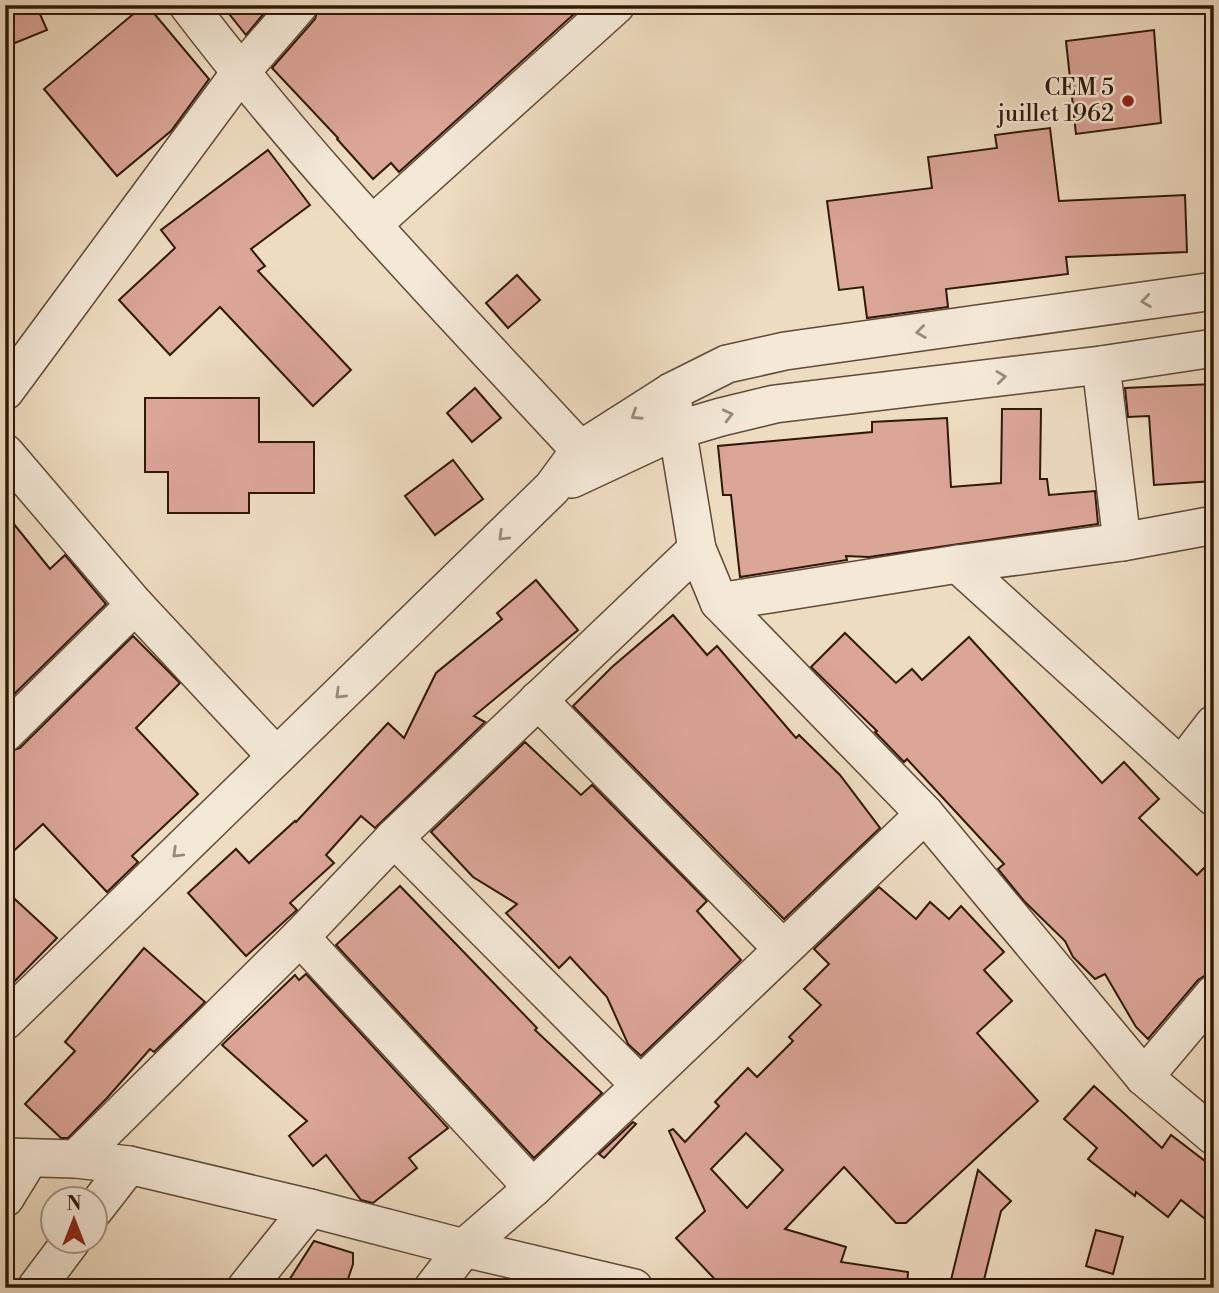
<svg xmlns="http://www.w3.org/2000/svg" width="1219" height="1293" viewBox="0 0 1219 1293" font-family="'Libre Bodoni',serif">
  <rect width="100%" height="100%" fill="#eedcc1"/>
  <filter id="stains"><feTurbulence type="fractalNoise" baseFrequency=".00286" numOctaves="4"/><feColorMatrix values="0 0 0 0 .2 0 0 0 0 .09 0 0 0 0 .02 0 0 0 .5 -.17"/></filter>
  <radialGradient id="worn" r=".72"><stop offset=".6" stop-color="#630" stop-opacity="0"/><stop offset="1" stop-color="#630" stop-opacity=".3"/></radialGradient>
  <g fill="#dba598" stroke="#301807" stroke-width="2" fill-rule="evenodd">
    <path d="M5,5H36L47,30L5,47Z"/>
    <path d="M144,5H147L209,79L171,131L117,176L44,89Z"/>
    <path d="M222,5H271L246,35Z"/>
    <path d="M319,5H584L399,172L391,163L373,179L337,139L338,138L272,68L315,19Z"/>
    <path d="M1154,30L1161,123L1076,134L1066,41Z"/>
    <path d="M1050,128L1059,201L1185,195L1187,252L1066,257L1068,274L946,289L948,307L867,318L863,287L839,290L827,201L932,188L928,157L997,148L995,135Z"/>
    <path d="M268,150L310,205L251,249L265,266L258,271L351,370L313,406L220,307L170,355L119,300L175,248L161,230Z"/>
    <path d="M517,275L540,300L508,328L486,303Z"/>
    <path d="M1213,384L1214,481L1154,485L1149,416L1128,417L1125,388Z"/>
    <path d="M475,388L501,418L472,442L447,413Z"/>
    <path d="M145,398H259V442H314V493H249V513H168V472H145Z"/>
    <path d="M1002,409H1041L1040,479H1047L1049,495L1095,491L1098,524L869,557L846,556L847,560L740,577L731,495H723L718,446L872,432V422L947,418L951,487L1001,483Z"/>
    <path d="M453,460L483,499L435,535L405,496Z"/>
    <path d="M5,513L50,569L65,555L106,604L5,703Z"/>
    <path d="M536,580L578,630L474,716L485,722L375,828L361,816L326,855L334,863L290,903L297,910L246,956L188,893L236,849L249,863L295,821L296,822L388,723L404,738L436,673L502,619L497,613Z"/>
    <path d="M673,615L707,655L717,646L796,738L799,735L840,775L880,828L784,919L573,706L612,667Z"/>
    <path d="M845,633L896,683L912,669L922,680L969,637L1102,783L1124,762L1159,799L1139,818L1197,875L1214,858V974L1206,975L1198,980L1148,1039L1136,1027L1105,974L1095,979L1073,957L1065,941L1024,901L998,869L1004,864L907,759L904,762L875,732L877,731L811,667Z"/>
    <path d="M133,636L180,683L136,728L198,794L132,856L138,862L107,892L43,824L5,859V753L20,748Z"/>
    <path d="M525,742L581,795L592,785L707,901L697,911L741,960L641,1056L628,1044L607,997L570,957L559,968L506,913L517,904L473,877L431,832Z"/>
    <path d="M400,886L537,1028L535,1030L602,1093L534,1158L336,945Z"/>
    <path d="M879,887L916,919L930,902L949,919L961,906L1004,952L984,970L1012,1001L977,1033L1038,1101L906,1223H896L844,1167L785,1229L846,1247L841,1262L908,1272L907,1288H723L676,1238L705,1211L669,1131L673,1129L685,1142L719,1106L715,1102L748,1068L757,1077L793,1041L789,1037L821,1005L804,989L829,964L814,949ZM746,1133L783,1170L747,1208L711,1169Z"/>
    <path d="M5,890L57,938L5,991Z"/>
    <path d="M144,948L205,1002L154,1052L150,1049L107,1098L68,1138H61L25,1104L75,1051L65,1042Z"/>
    <path d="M306,974L448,1128L409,1158L417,1168L373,1203L361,1200L326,1155L313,1166L289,1136L307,1121L222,1045L295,975L299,980Z"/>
    <path d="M1094,1086L1162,1148L1171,1135L1214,1168V1226L1181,1200L1168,1217L1136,1192L1135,1196L1088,1159L1097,1148L1064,1119Z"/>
    <path d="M633,1122L636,1124L604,1158L599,1154Z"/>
    <path d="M978,1170L1011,1201L1001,1211L982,1288H949Z"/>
    <path d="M1096,1230L1123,1237L1113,1274L1086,1266Z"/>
    <path d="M314,1241L353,1253V1264L345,1288H284Z"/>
  </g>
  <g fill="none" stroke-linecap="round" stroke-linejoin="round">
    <g stroke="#604936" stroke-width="40">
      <g id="minor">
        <path d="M188,5C308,163 446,305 580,450"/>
        <path d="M372,225L616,5"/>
        <path d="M1101,365L1122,542"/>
        <path d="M5,391L240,73L299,5"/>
        <path d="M671,392L697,549L719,602L925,814L1144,1077L1214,1136"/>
        <path d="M5,453L135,605L276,756"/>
        <path d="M572,479L677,430L721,417L775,404L1101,365L1214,348"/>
        <path d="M958,564L1214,797"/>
        <path d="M719,602L958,564L1122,542L1214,525"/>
        <path d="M538,700L783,949"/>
        <path d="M5,733L135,605"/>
        <path d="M1181,767L1214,724"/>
        <path d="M394,838L640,1085"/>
        <path d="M300,937L533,1188"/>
        <path d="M5,1021L552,488L580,450L671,392L727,364L785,351L1214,291"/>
        <path d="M1144,1077L1214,994"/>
        <path d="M5,1157L76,1159L129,1165L310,1208L464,1248L634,1288"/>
        <path d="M76,1159L300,937L394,838L697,549"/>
        <path d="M5,1198L29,1159"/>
        <path d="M94,1210L129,1165"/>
        <path d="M36,1288L72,1240"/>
        <path d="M246,1288L310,1208"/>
        <path d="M433,1288L464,1248L533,1188L925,814"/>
      </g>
    </g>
    <use href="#minor" stroke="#f4e8d7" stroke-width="37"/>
  </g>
  <defs><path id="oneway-chevron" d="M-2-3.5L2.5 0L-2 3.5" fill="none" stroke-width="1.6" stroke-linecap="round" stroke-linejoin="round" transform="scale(1.75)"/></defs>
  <g stroke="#9c8a79">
    <use href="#oneway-chevron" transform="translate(1146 301) rotate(172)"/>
    <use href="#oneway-chevron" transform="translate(921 332) rotate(172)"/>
    <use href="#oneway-chevron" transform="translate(1001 377) rotate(-7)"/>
    <use href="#oneway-chevron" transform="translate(636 415) rotate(147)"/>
    <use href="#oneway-chevron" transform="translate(728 415) rotate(-14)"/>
    <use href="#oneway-chevron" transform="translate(503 536) rotate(136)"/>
    <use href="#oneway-chevron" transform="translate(340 694) rotate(136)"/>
    <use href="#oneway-chevron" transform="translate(177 853) rotate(136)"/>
  </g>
  <circle fill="#8f2418" stroke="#f4e8d7" stroke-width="2.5" cx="1128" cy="101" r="7"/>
  <g text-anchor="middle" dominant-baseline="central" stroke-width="5" stroke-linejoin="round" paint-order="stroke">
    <g font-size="23" fill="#301807" stroke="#f4e8d7" text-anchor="end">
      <text x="1114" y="88">CEM 5<tspan x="1114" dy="26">juillet 1962</tspan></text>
    </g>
  </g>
  <rect width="1219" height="1293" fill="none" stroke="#eedcc1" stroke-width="28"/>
  <rect x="7" y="7" width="1205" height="1279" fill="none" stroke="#301807" stroke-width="3.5"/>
  <rect x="14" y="14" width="1191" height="1265" fill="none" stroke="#301807" stroke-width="2"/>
  <g transform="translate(74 1220)"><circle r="33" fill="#f4e8d7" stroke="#a69584" stroke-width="2"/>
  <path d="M0-5L12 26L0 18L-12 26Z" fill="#8f2418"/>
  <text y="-10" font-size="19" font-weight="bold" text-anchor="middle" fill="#301807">N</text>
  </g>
  <rect width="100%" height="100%" filter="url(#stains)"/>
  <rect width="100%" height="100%" fill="url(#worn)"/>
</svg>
